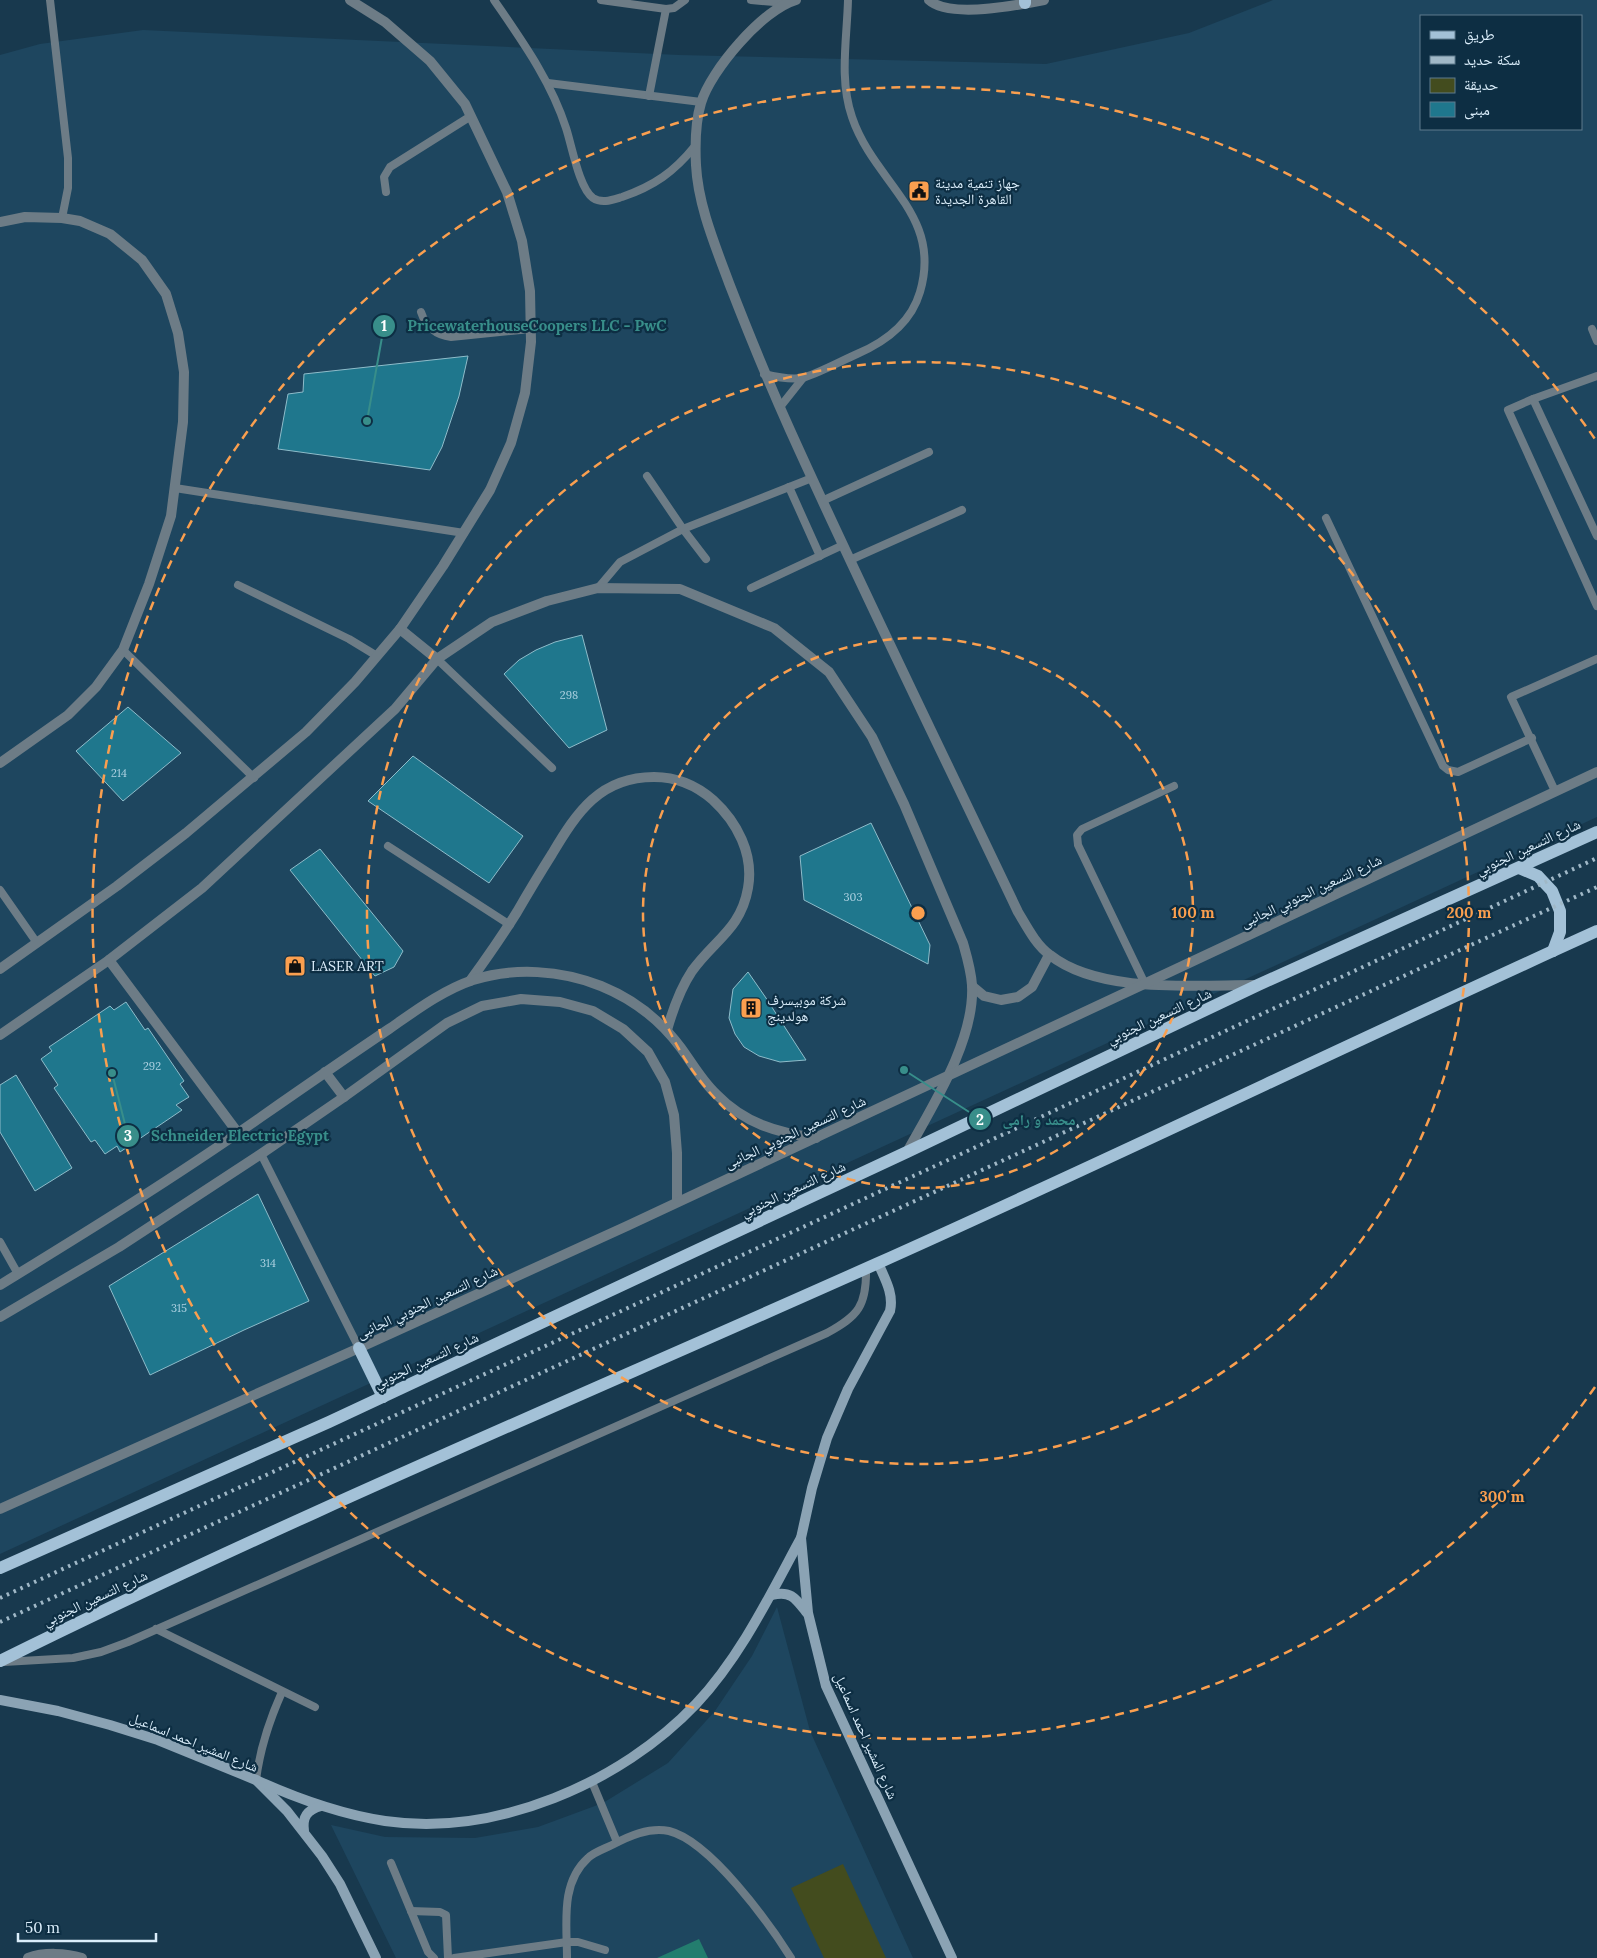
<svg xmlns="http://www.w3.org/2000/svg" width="1597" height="1958" viewBox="0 0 1597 1958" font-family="Lora,'Noto Naskh Arabic',serif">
  <rect width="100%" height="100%" fill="#18394e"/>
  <g fill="#1e465f" fill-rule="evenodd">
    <path d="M1273,0H1597V817L0,1554V55L40,44L143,30L679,55L1046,64L1189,33ZM1421,16H1581V129H1421Z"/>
    <path d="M777,1607L810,1731L913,1958H396L331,1825L385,1837L475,1838L538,1827L603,1803L668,1763L715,1711L752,1656Z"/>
  </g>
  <path fill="#434c1e" d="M843,1864L886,1958H824L791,1888Z"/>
  <path fill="#237d6e" d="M699,1939L708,1958H657Z"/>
  <g fill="#1f778d" stroke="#8ebcca">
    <path d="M468,356L459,396L442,447L430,470L278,449L288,394L303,392L304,374Z"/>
    <path d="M582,635L607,730L569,748L504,674L519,660L536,650L555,642Z"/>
    <path d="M128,707L181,753L123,801L76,751Z"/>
    <path d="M413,756L523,836L489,883L368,801Z"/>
    <path d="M871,823L930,945L928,964L804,900L800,856Z"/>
    <path d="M320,849L403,951L394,967L375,976L290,870Z"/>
    <path d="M748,972L766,998L806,1060L780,1062L759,1056L744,1047L735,1034L729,1018L733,989Z"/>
    <path d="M126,1002L145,1030L148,1028L184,1081L180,1084L189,1097L176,1105L182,1110L120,1152L117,1146L105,1154L95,1140L91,1142L54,1088L58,1085L41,1059L52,1051L49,1047L110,1006L114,1010Z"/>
    <path d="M16,1075L72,1168L35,1191L0,1132V1085Z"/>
    <path d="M258,1194L309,1301L244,1330L150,1375L109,1286Z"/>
  </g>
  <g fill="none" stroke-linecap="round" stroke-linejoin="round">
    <g stroke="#6d7c86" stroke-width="8">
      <path d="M50,0L68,158V188L62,218"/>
      <path d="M494,0C522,41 551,81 566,128C572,146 579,188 593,198C602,204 612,200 622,197C654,186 674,172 695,146"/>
      <path d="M601,0L666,9L674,8L685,0"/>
      <path d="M751,0L786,3"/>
      <path d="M548,83L701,102"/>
      <path d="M649,96L666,9"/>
      <path d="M386,192L384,177L390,167L471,116"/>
      <path d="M421,312C426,327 435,335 451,337L531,329"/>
      <path d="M1592,329L1597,341"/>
      <path d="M764,374C776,377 789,380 802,378C815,375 843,360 857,354C885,342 911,323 920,292C943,214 874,183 852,117C839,79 847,39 848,0"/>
      <path d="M1597,376L1533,399L1508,410L1597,606"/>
      <path d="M1533,399L1597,536"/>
      <path d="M780,407L803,378"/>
      <path d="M647,476L683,529L706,559"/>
      <path d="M789,487L820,556"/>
      <path d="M175,488L464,533"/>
      <path d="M822,501L929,452"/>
      <path d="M1326,518L1443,766L1448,770L1458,772L1532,738"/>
      <path d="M850,560L962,510"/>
      <path d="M238,585L349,639L377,656"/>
      <path d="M598,588L620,562L683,529L812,478"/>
      <path d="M751,588L843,545"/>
      <path d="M123,650L254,778"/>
      <path d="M437,659L552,768"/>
      <path d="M1555,791L1511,697L1597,659"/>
      <path d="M388,846L510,925"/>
      <path d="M0,890L37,943"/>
      <path d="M1145,984L1078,845L1077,835L1082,829L1174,786"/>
      <path d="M261,1154L359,1348"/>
      <path d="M0,1242L18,1274"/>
      <path d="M156,1629L315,1707"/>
      <path d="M4,1662L73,1658L101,1652L128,1642L827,1333C858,1316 867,1306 866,1268"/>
      <path d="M256,1780C260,1748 269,1721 282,1692"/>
      <path d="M592,1782L617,1842"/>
      <path d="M391,1863L428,1952L434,1958"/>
      <path d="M411,1911L440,1912L446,1915L448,1958"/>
      <path d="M454,1958L567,1942H578L605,1950"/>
      <path d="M567,1958C567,1924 560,1883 588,1858C594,1852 604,1849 612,1845C629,1836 649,1827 669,1831C710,1841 769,1923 791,1958"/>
    </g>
    <g stroke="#6d7c86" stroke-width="10">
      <path d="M0,222L25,217L62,218L80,221L110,234L142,260L166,294L178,333L184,372L183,422L171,516L149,584L123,650L96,687L68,715L0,763"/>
      <path d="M109,960L238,1133"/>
      <path d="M470,981C486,959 502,936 517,912C528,893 540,873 552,854C577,812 600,777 654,777C676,777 697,786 713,800C737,822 754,854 748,888C741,929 714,940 692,971C680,989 673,1009 667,1030"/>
      <path d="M325,1072L344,1097"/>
      <path d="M0,1285C88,1231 177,1176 261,1117C304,1087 346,1058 389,1029C415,1011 443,990 473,980C514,967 561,970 601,986C633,999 661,1021 681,1048C692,1063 702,1081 716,1094C744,1123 777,1133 816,1138"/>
      <path d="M0,1317L119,1247L261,1154L344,1097L447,1023L482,1006L521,999L560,1002L593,1011L623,1029L648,1052L665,1082L674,1115L677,1153V1202"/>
      <path d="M28,1958C44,1952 66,1953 82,1958"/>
    </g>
    <g stroke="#6d7c86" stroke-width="10">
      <path d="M796,0C762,10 711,70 701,103C695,123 695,145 696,165C698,205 715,245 729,283C748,332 768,381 790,430C863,592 942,752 1018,912C1027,927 1036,945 1050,955C1099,994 1195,985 1255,985"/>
      <path d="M929,0C949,19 1019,5 1044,0"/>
      <path d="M400,629L437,659"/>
      <path d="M0,969L117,886L186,833L306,732L355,682L400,629L443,566L490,490L511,443L525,393L531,342L530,291L522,241L507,192L465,104L430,61L385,22L350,0"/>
      <path d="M972,986L984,996L1001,1000L1018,997L1032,987L1049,955"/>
      <path d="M0,1035L109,960L202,888L395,709L437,659L492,622L547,601L598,588L680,589L774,628L829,672L872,737L904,804L963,943C967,957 971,970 972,985C975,1040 933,1105 907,1152"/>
      <path d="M0,1509L359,1348L627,1226L1597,772"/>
    </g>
    <g stroke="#8ba3b4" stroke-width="10">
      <path d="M878,1263C885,1279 894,1294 890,1311L848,1389L827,1438L812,1488L801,1538L808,1613L826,1686L952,1958"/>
      <path d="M772,1595C791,1590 796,1599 807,1613"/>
      <path d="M0,1700L58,1711L110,1725L158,1740L256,1780L287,1811L322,1856L340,1884L376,1958"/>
      <path d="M256,1780C298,1799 339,1814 385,1821C496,1837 621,1783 696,1704C741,1656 770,1595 801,1538"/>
      <path d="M304,1831C302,1817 307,1810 321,1806"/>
    </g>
    <g stroke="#a3c1d7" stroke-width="12">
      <path d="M1025,0V3"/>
      <path d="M1519,868L1538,876L1552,891L1560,911V932L1553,951"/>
      <path d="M359,1348L383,1397"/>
      <path d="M0,1568L329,1422L907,1152L1258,985L1597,832"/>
      <path d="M0,1661C287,1519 583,1395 876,1264C1118,1156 1356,1040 1597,931"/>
    </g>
    <g stroke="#a0b8c7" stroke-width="4" stroke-dasharray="2.5 5" stroke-linecap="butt">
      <path d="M0,1598L961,1154L1597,858"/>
      <path d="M0,1622L1597,887"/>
    </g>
  </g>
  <g fill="none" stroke="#fa9f4f" stroke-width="2.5" stroke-dasharray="9 6">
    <circle cx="918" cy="913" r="275"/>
    <circle cx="918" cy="913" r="551"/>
    <path d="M1595 1387A826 826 0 1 1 1595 439"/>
  </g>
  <defs>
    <g id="civic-square" transform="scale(1.125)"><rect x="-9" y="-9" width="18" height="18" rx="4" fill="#fa9f4f" stroke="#0d2e43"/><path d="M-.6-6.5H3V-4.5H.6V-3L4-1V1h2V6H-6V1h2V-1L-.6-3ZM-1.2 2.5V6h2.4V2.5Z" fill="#111"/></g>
    <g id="shop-square" transform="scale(1.125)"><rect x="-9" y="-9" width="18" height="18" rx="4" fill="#fa9f4f" stroke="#0d2e43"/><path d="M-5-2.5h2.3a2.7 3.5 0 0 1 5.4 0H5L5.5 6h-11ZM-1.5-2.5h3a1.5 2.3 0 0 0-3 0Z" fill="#111"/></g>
    <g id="building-square" transform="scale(1.125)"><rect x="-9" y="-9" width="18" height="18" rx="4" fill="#fa9f4f" stroke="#0d2e43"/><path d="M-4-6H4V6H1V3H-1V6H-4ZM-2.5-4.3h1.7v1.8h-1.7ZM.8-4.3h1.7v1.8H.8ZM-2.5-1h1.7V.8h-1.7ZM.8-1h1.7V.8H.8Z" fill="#111"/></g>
  </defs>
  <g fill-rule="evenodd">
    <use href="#civic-square" x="919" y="191"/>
    <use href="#shop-square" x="295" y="966"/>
    <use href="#building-square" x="751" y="1008"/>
  </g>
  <g text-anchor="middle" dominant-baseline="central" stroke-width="4.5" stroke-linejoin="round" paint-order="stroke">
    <g font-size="11" fill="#acd0e0">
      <text x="569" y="695">298</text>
      <text x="119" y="773">214</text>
      <text x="853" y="897">303</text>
      <text x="152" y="1066">292</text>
      <text x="268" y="1263">314</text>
      <text x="179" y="1308">315</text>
    </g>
    <g font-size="14" fill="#dbeefb" stroke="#0d2e43" text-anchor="start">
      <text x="935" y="183">جهاز تنمية مدينة<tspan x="935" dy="16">القاهرة الجديدة</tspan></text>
      <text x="311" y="966">LASER ART</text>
      <text x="767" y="1000">شركة موبيسرف<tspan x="767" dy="16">هولدينج</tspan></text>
    </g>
    <g font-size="14" fill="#dbeefb" stroke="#0d2e43">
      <text transform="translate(1528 847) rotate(-25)">شارع التسعين الجنوبي</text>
      <text transform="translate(1311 891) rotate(-25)">شارع التسعين الجنوبي الجانبى</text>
      <text transform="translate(1159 1016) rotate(-25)">شارع التسعين الجنوبي</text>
      <text transform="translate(795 1132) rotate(-25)">شارع التسعين الجنوبي الجانبى</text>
      <text transform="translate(793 1189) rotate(-25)">شارع التسعين الجنوبي</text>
      <text transform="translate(427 1302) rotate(-25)">شارع التسعين الجنوبي الجانبى</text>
      <text transform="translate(426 1360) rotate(-25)">شارع التسعين الجنوبي</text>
      <text transform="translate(95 1598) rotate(-25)">شارع التسعين الجنوبي</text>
      <text transform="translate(866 1736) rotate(66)">شارع المشير احمد اسماعيل</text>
      <text transform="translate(194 1742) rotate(22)">شارع المشير احمد اسماعيل</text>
    </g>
  </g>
  <circle cx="918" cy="913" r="8" fill="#fa9f4f" stroke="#0d2e43" stroke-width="2.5"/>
  <g font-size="15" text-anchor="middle" font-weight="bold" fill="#fa9f4f" stroke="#0d2e43" stroke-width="4.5" stroke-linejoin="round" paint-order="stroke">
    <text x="1193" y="918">100 m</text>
    <text x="1469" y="918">200 m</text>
    <text x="1502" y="1502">300 m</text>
  </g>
  <path fill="none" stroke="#388e8a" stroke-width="2" d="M367 421L384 326M904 1070L980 1119M112 1073L128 1136"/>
  <g fill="#388e8a" stroke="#0d2e43" stroke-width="2">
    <circle cx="367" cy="421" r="5"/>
    <circle cx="904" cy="1070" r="5"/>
    <circle cx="112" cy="1073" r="5"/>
    <circle cx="384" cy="326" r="12"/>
    <circle cx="980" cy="1119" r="12"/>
    <circle cx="128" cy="1136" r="12"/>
  </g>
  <g font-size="15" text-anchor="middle" font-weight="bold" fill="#fff">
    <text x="384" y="331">1</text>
    <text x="980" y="1125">2</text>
    <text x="128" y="1141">3</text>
  </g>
  <g font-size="15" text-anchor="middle" font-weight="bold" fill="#388e8a" stroke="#0d2e43" stroke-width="4.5" stroke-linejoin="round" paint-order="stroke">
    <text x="537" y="331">PricewaterhouseCoopers LLC - PwC</text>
    <text x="1039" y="1125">محمد و رامى</text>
    <text x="240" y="1141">Schneider Electric Egypt</text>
  </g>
  <rect x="1420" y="15" width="162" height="115" fill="#0d2e43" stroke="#5f7b8d"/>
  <rect x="1430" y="31" width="25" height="8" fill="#a3c1d7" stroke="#5f7b8d"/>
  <text x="1464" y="40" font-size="15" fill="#dbeefb">طريق</text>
  <rect x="1430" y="56" width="25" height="8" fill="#a0b8c7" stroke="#5f7b8d"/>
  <text x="1464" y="65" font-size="15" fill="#dbeefb">سكة حديد</text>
  <rect x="1430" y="78" width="25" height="15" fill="#434c1e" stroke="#5f7b8d"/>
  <text x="1464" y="90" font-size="15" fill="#dbeefb">حديقة</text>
  <rect x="1430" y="102" width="25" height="15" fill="#1f778d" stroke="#5f7b8d"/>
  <text x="1464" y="115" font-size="15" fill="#dbeefb">مبنى</text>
  <path d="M18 1933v8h138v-8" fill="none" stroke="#dbeefb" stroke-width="2.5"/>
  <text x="25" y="1933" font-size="15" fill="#dbeefb" stroke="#0d2e43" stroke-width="4" paint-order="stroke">50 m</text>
</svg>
